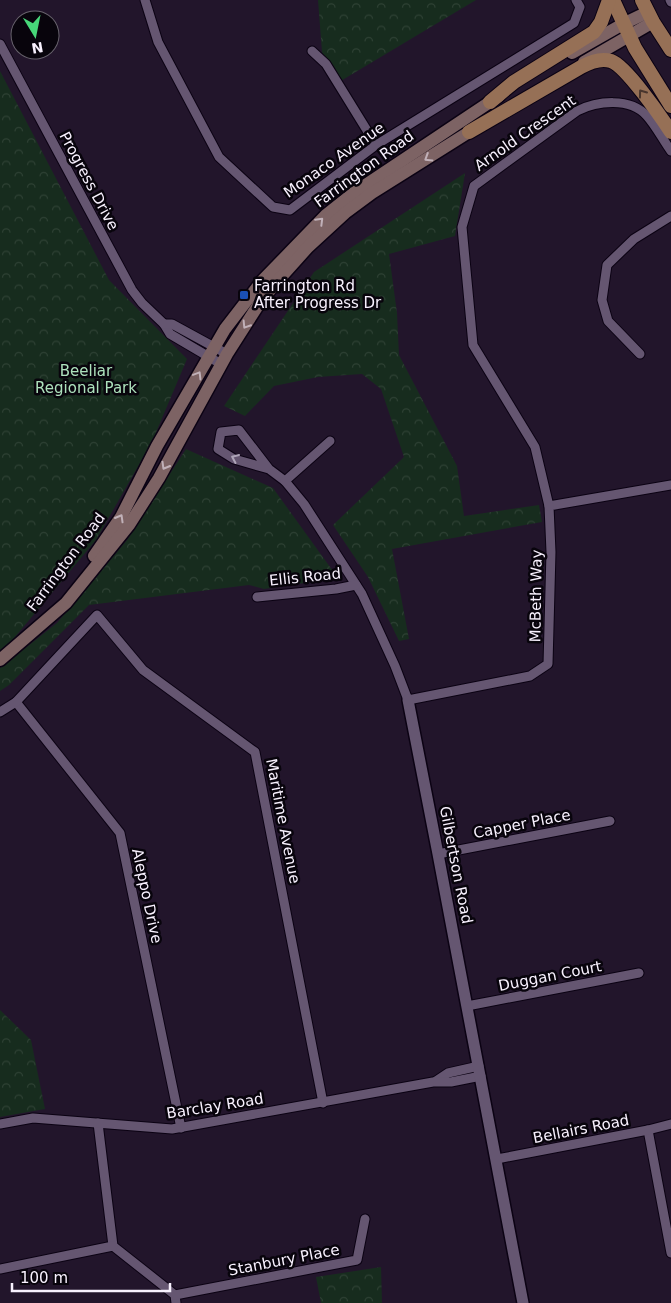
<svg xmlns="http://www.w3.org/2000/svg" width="671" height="1303" viewBox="0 0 671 1303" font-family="'DejaVu Sans',sans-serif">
  <defs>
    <pattern id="forest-crowns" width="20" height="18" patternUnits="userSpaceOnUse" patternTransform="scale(1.25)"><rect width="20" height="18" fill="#172c1e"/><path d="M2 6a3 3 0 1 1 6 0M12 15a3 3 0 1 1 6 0" fill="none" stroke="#2e4134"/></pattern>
  </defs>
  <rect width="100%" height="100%" fill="#22152b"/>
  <g fill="url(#forest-crowns)">
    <path d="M318,0H476L339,82L322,52Z"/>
    <path d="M0,71L109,280L187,359L152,442L96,540L10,643L0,650Z"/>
    <path d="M465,173L455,236L389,254L397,313L399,355L457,466L464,516L539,505L542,522L392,549L409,639L399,641L368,577L333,525L404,457L381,389L362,374L318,377L274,386L245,416L224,406L314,272Z"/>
    <path d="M186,449L273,488L338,578L264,589L249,585L89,605L9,685L0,691V668L57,623L127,540Z"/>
    <path d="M0,1010L31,1040L45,1109L0,1117Z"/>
    <path d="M381,1267L382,1303H321L316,1277Z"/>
  </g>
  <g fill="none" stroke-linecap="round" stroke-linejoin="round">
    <g stroke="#0b0213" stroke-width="11">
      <g id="minor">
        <path d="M145,0L158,42L219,157L273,207L290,210L376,145L574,23L580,7L576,0"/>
        <path d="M670,0L671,2"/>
        <path d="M0,44L132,290L142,303L164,324L170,334L221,364"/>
        <path d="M312,51L326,64L376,145"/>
        <path d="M164,324H172L227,354"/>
        <path d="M640,354L608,321L602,300L607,265L634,239L671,216"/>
        <path d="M269,469L234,459L218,449L221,432L239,430L269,469L285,481L304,504L362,594L395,666L408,700L530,676L548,664L551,552L549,506L671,485"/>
        <path d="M285,481L330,441"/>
        <path d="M549,506L535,447L473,345L462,227L474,186L577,111C597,101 630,97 647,116C656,126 663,140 671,151"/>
        <path d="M257,597L336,589L356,585"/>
        <path d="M16,702L120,833L181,1128"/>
        <path d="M0,712L16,702L97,615L143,670L255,752L323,1103"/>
        <path d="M438,854L610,821"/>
        <path d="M467,1006L639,973"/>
        <path d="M436,1081L448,1073L479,1066"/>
        <path d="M98,1123L113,1246L175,1295L176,1303"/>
        <path d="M0,1124L33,1118L172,1129L433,1082H451L481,1076"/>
        <path d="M648,1130L671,1253"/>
        <path d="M497,1159L648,1130L671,1124"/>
        <path d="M0,1269L113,1246"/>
        <path d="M175,1295L357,1260L365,1219"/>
      </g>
    </g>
    <g stroke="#0b0213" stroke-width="14">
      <path id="tertiary" d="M408,700L438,854L523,1303"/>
    </g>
    <g stroke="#0b0213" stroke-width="15">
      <g id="secondary">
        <path d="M572,53L623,24L648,12"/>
        <path d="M584,62L653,22"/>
        <path d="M94,556L121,517L157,446L225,329L262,281L326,215L355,192L499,96"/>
        <path d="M0,660L66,603L129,525L159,478L227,354L257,307L273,286L308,247L345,213L372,193L477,127"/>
      </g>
    </g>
    <g stroke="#0b0213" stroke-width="16">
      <g id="primary">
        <path d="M613,0L635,48L671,106"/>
        <path d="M642,0L653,22L671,50"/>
        <path d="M490,102L514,82L594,32L601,22L609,0"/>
        <path d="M469,132L581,67C590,62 601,58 611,61C626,66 661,117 671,132"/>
      </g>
    </g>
    <use href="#minor" stroke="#655671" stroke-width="9"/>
    <use href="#tertiary" stroke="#655671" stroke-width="11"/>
    <use href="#secondary" stroke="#7d6364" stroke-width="12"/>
    <use href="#primary" stroke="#967056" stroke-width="14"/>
  </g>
  <defs><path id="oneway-chevron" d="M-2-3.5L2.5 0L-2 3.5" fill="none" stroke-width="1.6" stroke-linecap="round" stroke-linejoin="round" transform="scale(1.25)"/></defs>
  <use stroke="#48352d" href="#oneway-chevron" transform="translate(642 93) rotate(-126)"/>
  <g stroke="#c1b1b9">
    <use href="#oneway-chevron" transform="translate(428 158) rotate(148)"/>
    <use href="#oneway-chevron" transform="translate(320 221) rotate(-45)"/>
    <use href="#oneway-chevron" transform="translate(246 325) rotate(122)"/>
    <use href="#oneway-chevron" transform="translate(198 375) rotate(-59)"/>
    <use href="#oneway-chevron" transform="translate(165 466) rotate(120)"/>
    <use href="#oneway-chevron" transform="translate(120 518) rotate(-60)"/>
  </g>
  <use stroke="#aea4b8" href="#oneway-chevron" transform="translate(235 458) rotate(-156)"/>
  <rect fill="#1a4fb4" stroke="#08040c" stroke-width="2" x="239" y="290" width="10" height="10" rx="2.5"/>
  <g text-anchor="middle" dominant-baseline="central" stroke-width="5" stroke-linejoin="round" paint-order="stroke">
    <g font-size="15" fill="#f8f1fe" stroke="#08040c">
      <text transform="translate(525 133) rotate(-35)">Arnold Crescent</text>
      <text transform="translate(334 160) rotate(-35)">Monaco Avenue</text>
      <text transform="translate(364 169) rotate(-36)">Farrington Road</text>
      <text transform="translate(89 181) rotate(62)">Progress Drive</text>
      <text transform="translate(66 562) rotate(-53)">Farrington Road</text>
      <text transform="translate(305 577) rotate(-6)">Ellis Road</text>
      <text transform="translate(536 596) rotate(-89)">McBeth Way</text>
      <text transform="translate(283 821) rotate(79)">Maritime Avenue</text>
      <text transform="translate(522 824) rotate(-11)">Capper Place</text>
      <text transform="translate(456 865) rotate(79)">Gilbertson Road</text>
      <text transform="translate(147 896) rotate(78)">Aleppo Drive</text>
      <text transform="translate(550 976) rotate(-11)">Duggan Court</text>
      <text transform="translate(215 1106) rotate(-9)">Barclay Road</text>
      <text transform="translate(581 1129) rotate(-11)">Bellairs Road</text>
      <text transform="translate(284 1260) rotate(-11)">Stanbury Place</text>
    </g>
    <g font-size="15" fill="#f8f1fe" stroke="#08040c" text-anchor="start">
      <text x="254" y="286">Farrington Rd<tspan x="254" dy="17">After Progress Dr</tspan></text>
    </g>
    <g font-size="15" fill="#ade1bc" stroke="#08040c">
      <text x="86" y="371">Beeliar<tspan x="86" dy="17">Regional Park</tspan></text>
    </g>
  </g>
  <g transform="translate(35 35) rotate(170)"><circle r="24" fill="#08040c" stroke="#68636d"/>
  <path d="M0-4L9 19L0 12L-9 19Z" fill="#47d779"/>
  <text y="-8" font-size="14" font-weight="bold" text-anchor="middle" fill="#f8f1fe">N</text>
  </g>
  <path d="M12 1283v8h158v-8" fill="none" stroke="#f8f1fe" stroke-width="2.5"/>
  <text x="20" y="1283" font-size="15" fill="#f8f1fe" stroke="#08040c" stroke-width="4" paint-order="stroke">100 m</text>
</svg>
